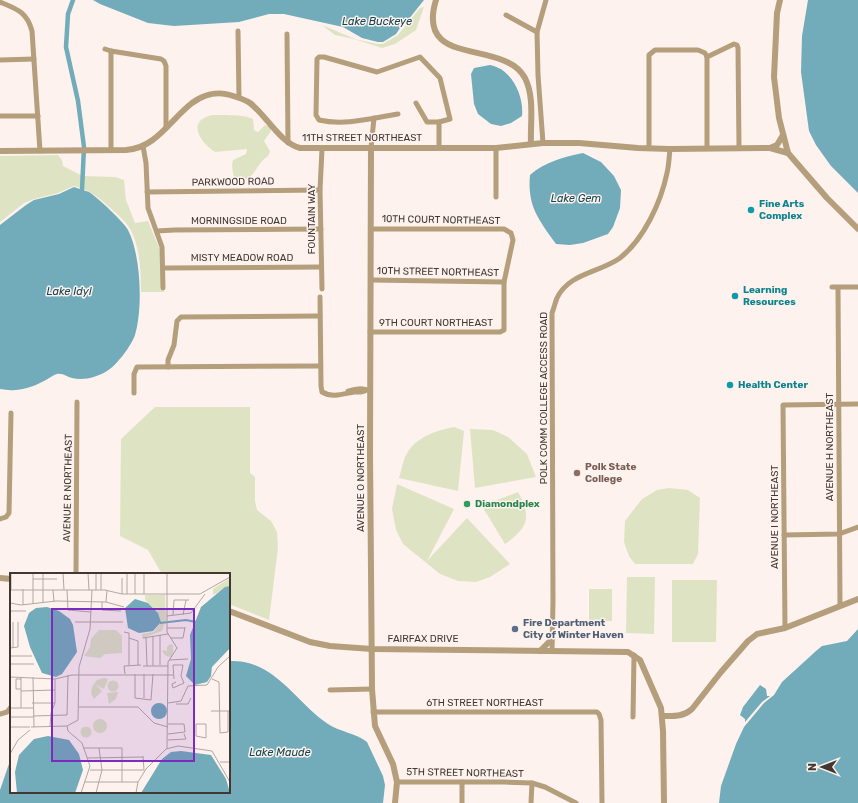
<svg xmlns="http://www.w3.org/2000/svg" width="858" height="803" viewBox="0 0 858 803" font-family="Rubik,sans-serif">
  <rect width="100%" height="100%" fill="#fdf2ed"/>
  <g fill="#dee4c3">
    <path d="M424,7L416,30L395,44L382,48L354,39L335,35L322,25L355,39L377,44H383L398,35L420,8Z"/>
    <path d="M212,115C223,115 244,114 253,119L254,130L258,132L265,125L270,127L271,131L264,141L270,151C269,157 266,157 262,161C253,172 251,184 234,178C233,172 231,166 233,160L246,154L247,149L215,152C200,142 186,121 212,115Z"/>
    <path d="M58,155L62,160L63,166L83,176L115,177L124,180L126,200L135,223L148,221L160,250L164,292H141C141,271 140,237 124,221C119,215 112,210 106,204C95,195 88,189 74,186L58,193L34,199L24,203L0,222V156Z"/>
    <path d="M155,407H250V473L255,477V501L257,510L271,521L277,532L278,548L269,620L229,604V574H162L148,550L120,536L121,439Z"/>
    <path d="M454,427L464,431L458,491L399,478C401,472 402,466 404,460C411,439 433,431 454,427Z"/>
    <path d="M470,429L493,430L508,437L527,454L536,477L475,488Z"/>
    <path d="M397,484L454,509L427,561L467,518L510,564L490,577L476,582L458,581L440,574L403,544L396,530L392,509Z"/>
    <path d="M669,488L688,490L700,498L698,554L693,564H635L629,556L624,542L625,521L642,499L657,490Z"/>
    <path d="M518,492C532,518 528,527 505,544L482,506Z"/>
    <path d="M627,577H655L654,634L626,633Z"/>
    <path d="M672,580H717L716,642H672Z"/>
    <rect x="589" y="589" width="23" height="32"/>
  </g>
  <g fill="#72abb9">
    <path d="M93,0H424L408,20L402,25L396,34L383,42H378L362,38L343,27L284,14H269L239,22L174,26L148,23L100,4Z"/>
    <path d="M808,0H858V193L831,166L816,145L809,131L801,72L802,36Z"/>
    <path d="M490,65C512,69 524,96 522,116L511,123L501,126L491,124L478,114L474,104L471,74L474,68Z"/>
    <path d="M583,153L601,162L614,176L621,190L620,208L613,227L608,234L583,243L570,245L556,244C539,220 527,206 530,175C544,162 564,157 583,153Z"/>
    <path d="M74,187C79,189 84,190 89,192C96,196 125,223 128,230C141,255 143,308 135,335C131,346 117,365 107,371C97,377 84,381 72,378C67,377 63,373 57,374C53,375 48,379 44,381C29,389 16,392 0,389V225L26,205L34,200L59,194Z"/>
    <path d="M858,629V803H719L721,786L736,744L744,727L764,703L774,695L782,682L816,651L822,646L847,641Z"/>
    <path d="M229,661C234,661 240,661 244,662C280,669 299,705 328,724C340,732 356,733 367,742L383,776L385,785L383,803H0V790L11,758V792H229Z"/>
    <path d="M760,685L766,689L767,696H770L762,702L745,722V719L740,715L743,707Z"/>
  </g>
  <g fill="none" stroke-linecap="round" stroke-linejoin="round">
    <path stroke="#72abb9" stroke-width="4.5" d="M73,0L68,14L66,47L78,101L84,147L82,190"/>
    <g stroke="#b49e7b" stroke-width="5">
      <path d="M0,2C17,9 27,12 32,31L40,151"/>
      <path d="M506,15L537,32L538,75L543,143"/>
      <path d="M238,31L239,98"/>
      <path d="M537,32L546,0"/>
      <path d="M287,34L288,143"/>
      <path d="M105,49L111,51L161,59L164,61L166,66V127"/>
      <path d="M707,57L734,44L737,45L738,48L739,148"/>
      <path d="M0,60L34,59"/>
      <path d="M398,114C372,118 345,126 319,120L316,115L317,59L319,57H324L377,72L420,57L440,78L450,119L439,122H427L416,103"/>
      <path d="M0,116H38"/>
      <path d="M143,146L146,163L148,208L162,247L163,288"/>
      <path d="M371,148L374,118"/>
      <path d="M439,148V122"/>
      <path d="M496,148V197"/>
      <path d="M649,148V55L655,50H698L705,53L707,57V148"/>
      <path d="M111,150V51"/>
      <path d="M147,192L320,190"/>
      <path d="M157,231L174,230L321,229"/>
      <path d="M163,268L321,267"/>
      <path d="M371,280L504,282"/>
      <path d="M832,287H858"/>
      <path d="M838,288L840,606"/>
      <path d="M322,289L320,190L322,149"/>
      <path d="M320,297L321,386L322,392C332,398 343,394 354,392C358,392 362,393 366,390"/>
      <path d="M370,332H500L504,330V282L513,240L511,233L504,229H371"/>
      <path d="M168,367V360L174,345L177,321L181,317L320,316"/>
      <path d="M348,391C354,389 361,387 367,390"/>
      <path d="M134,393V374L137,367L320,366"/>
      <path d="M0,519L6,517L9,513L11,413"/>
      <path d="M784,535L839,534L858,527"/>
      <path d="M76,574L77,402"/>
      <path d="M785,628L783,405L858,404"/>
      <path d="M552,651L553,601L552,313C554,308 555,303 557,298C569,273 599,273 620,258C644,239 661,202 667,173C669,165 669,157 670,149"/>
      <path d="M330,690L372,689"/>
      <path d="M373,712H597L599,714L601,720L602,803"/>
      <path d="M0,714L7,712L11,707"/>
      <path d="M633,717L634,655"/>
      <path d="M397,782H504L532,783L545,787L576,803"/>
      <path d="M462,782V803"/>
      <path d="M531,803L532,783"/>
    </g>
    <g stroke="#b49e7b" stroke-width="6">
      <path d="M436,0C415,69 503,38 525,78C535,98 530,123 531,144"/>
      <path d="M780,0L777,13L774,77L779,118L788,153L827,198L858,229"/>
      <path d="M371,148L370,453L372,689L375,726L393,764L397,782L395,803"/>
      <path d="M770,148L777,145L783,135"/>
      <path d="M0,151L126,150C156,148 170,120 192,103C203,95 217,91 230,95C237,97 244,99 250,103C266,115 280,143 300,148H496L543,143H579L638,148L670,149L770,148L788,153"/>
      <path d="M0,578L11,579"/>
      <path d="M229,611L310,642L330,646L372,649L628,652L640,660L661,708L663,731L664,803"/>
      <path d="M540,651L552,639"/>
      <path d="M663,716C674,716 683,717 692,709L721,672L748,641L757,634L785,628L858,599"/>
    </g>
  </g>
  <g fill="#0f9aa8" stroke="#fdf2ed" stroke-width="1.5">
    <circle cx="751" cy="210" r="4"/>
    <circle cx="735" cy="296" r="4"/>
    <circle cx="730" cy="385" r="4"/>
  </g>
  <circle fill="#8d6e63" stroke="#fdf2ed" stroke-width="1.5" cx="577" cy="473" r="4"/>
  <circle fill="#2e9e5b" stroke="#fdf2ed" stroke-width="1.5" cx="467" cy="504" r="4"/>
  <circle fill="#5c6f8a" stroke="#fdf2ed" stroke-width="1.5" cx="515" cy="629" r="4"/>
  <g text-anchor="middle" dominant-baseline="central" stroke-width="3" stroke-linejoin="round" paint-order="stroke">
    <g font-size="10" fill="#423832" stroke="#fdf2ed">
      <text x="362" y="138">11TH STREET NORTHEAST</text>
      <text transform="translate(233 182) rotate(-1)">PARKWOOD ROAD</text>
      <text transform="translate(312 219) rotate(-90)">FOUNTAIN WAY</text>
      <text transform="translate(441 220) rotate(1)">10TH COURT NORTHEAST</text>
      <text x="239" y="221">MORNINGSIDE ROAD</text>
      <text x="242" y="258">MISTY MEADOW ROAD</text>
      <text transform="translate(438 272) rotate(1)">10TH STREET NORTHEAST</text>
      <text x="436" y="323">9TH COURT NORTHEAST</text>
      <text transform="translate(544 398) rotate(-90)">POLK COMM COLLEGE ACCESS ROAD</text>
      <text transform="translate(830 447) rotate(-90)">AVENUE H NORTHEAST</text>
      <text transform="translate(361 478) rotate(-90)">AVENUE O NORTHEAST</text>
      <text transform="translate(68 488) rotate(-89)">AVENUE R NORTHEAST</text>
      <text transform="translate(775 517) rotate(-90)">AVENUE I NORTHEAST</text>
      <text x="423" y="639">FAIRFAX DRIVE</text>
      <text x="485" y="703">6TH STREET NORTHEAST</text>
      <text transform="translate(465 773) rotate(1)">5TH STREET NORTHEAST</text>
    </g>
    <g font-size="10" font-weight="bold" fill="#0d838f" stroke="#fdf2ed" text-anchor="start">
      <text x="759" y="204">Fine Arts<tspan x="759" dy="12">Complex</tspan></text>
      <text x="743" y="290">Learning<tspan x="743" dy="12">Resources</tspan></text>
      <text x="738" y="385">Health Center</text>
    </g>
    <g font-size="10" font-weight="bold" fill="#785e54" stroke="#fdf2ed" text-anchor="start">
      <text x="585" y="467">Polk State<tspan x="585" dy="12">College</tspan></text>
    </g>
    <g font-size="10" font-weight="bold" fill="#27864d" stroke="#fdf2ed" text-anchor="start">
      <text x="475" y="504">Diamondplex</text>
    </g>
    <g font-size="10" font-weight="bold" fill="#4e5e75" stroke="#fdf2ed" text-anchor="start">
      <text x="523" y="623">Fire Department<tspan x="523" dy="12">City of Winter Haven</tspan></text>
    </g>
    <g font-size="11" font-style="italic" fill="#10444f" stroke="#fdf2ed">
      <text x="377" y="21">Lake Buckeye</text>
      <text x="576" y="198">Lake Gem</text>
      <text x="69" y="291">Lake Idyl</text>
      <text x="280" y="752">Lake Maude</text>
    </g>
  </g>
  <g transform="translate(10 573)">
    <rect width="220" height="220" fill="#fdf2ed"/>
    <path d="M220,5V13L203,22V16ZM135,22H155L156,47L152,58L132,65V61L144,59L151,49L147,38L135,27ZM89,57H106L112,63V80L95,81L90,85L74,83L80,74L81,66ZM160,71L163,72V80L161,84L156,83L152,78L155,77L157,79V74ZM94,105L98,106L94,116L86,112L92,118L84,126L81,120L82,114L87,107ZM97.5 113a5.5 5.5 0 1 1 11 0a5.5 5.5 0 1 1-11 0ZM108,119L106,126L99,131L97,120ZM83 153a7 7 0 1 1 14 0a7 7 0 1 1-14 0ZM70.5 159a5.5 5.5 0 1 1 11 0a5.5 5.5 0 1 1-11 0Z" fill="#dee4c3"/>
    <path d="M220,13V75L202,94L201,103L197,109L185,112L176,103L181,86L180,62L191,34L215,14ZM125,26L138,30L148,40L151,49L143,58L129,60L118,55L115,35ZM26,35L37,34L49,38L60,46L63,52L67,79L52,101L46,104L32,100L20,74L14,53L19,40ZM141 138a8 8 0 1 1 16 0a8 8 0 1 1-16 0ZM38,163L59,167L69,181L73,197L65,220H7L5,199L9,182L24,166ZM171,178L201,182L216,206L220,220H131L152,186L161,179Z" fill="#72abb9"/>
    <path fill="none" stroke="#72abb9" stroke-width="2" d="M150,50L176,47L186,49"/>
    <path fill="none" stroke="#b2a8a2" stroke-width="1" d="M1,0V17M23,0V31M53,0L54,17M78,0L79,17M86,0V17M91,0V17M117,0V21M125,0V21M134,0V21M112,5V21M23,6H47M13,16V32M0,17H95L112,21H190L220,4M43,17L44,29M57,17L58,37L81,39M92,29V37L111,38M96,29L97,17M0,30L11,32L46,28L96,29L114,34M33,30V0M0,38H16M163,42L164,27H179M173,42L176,27M157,43L181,40L195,21M3,49V75M65,49H113M157,55H175M114,59L119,60V92M150,62V92M143,64V93M119,65L128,68V92M133,65L158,61M136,65L137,93M161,65H173L175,54M0,75L8,74V49M0,83H22M159,87L178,86M0,91H24M133,93H158M115,101L114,93L131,92M125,101V125L141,127L143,101M0,104L45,106L62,102H163M11,104V135M23,104L24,154M11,106H6V116H11M164,106L163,92H173L171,103L174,110L163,115L162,111L166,109M202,106L209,109L210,160L218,159V138M11,118L45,117M134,125V101M22,130H45M158,130L171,128L178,113L197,112L208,94L220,83M166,131H178L181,125M69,134H128L144,150L158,154M0,135H23M201,138H219M23,143L57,142L58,102M0,144H23M186,151H196V165L186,163ZM40,153L41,140L45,130V106M57,153L58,158L72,170L80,193L71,220M0,154H20M21,154L57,153L68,147L69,94L80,56L82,17M158,161L175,159L174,151H158M158,167L176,166L174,161M73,175H112V209M157,175L158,89L167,75L157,59V0M0,181L8,167L20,157M77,185L133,184M210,189H220V173M80,197H134L133,183M75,209H128M86,220L92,197L89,175M126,220L128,209L136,196L156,176L168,173L202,178L220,209"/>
    <path fill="#7b2cbf" fill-opacity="0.15" stroke="#7b2cbf" stroke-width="2" d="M42,36H184V188H42Z"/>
    <rect width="220" height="220" fill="none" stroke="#423832" stroke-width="2"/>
  </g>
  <g transform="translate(822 767) rotate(270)" stroke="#fdf2ed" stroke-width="3" paint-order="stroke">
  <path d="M0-3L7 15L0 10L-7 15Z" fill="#423832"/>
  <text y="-6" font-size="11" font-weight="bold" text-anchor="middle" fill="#423832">N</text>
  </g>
</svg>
